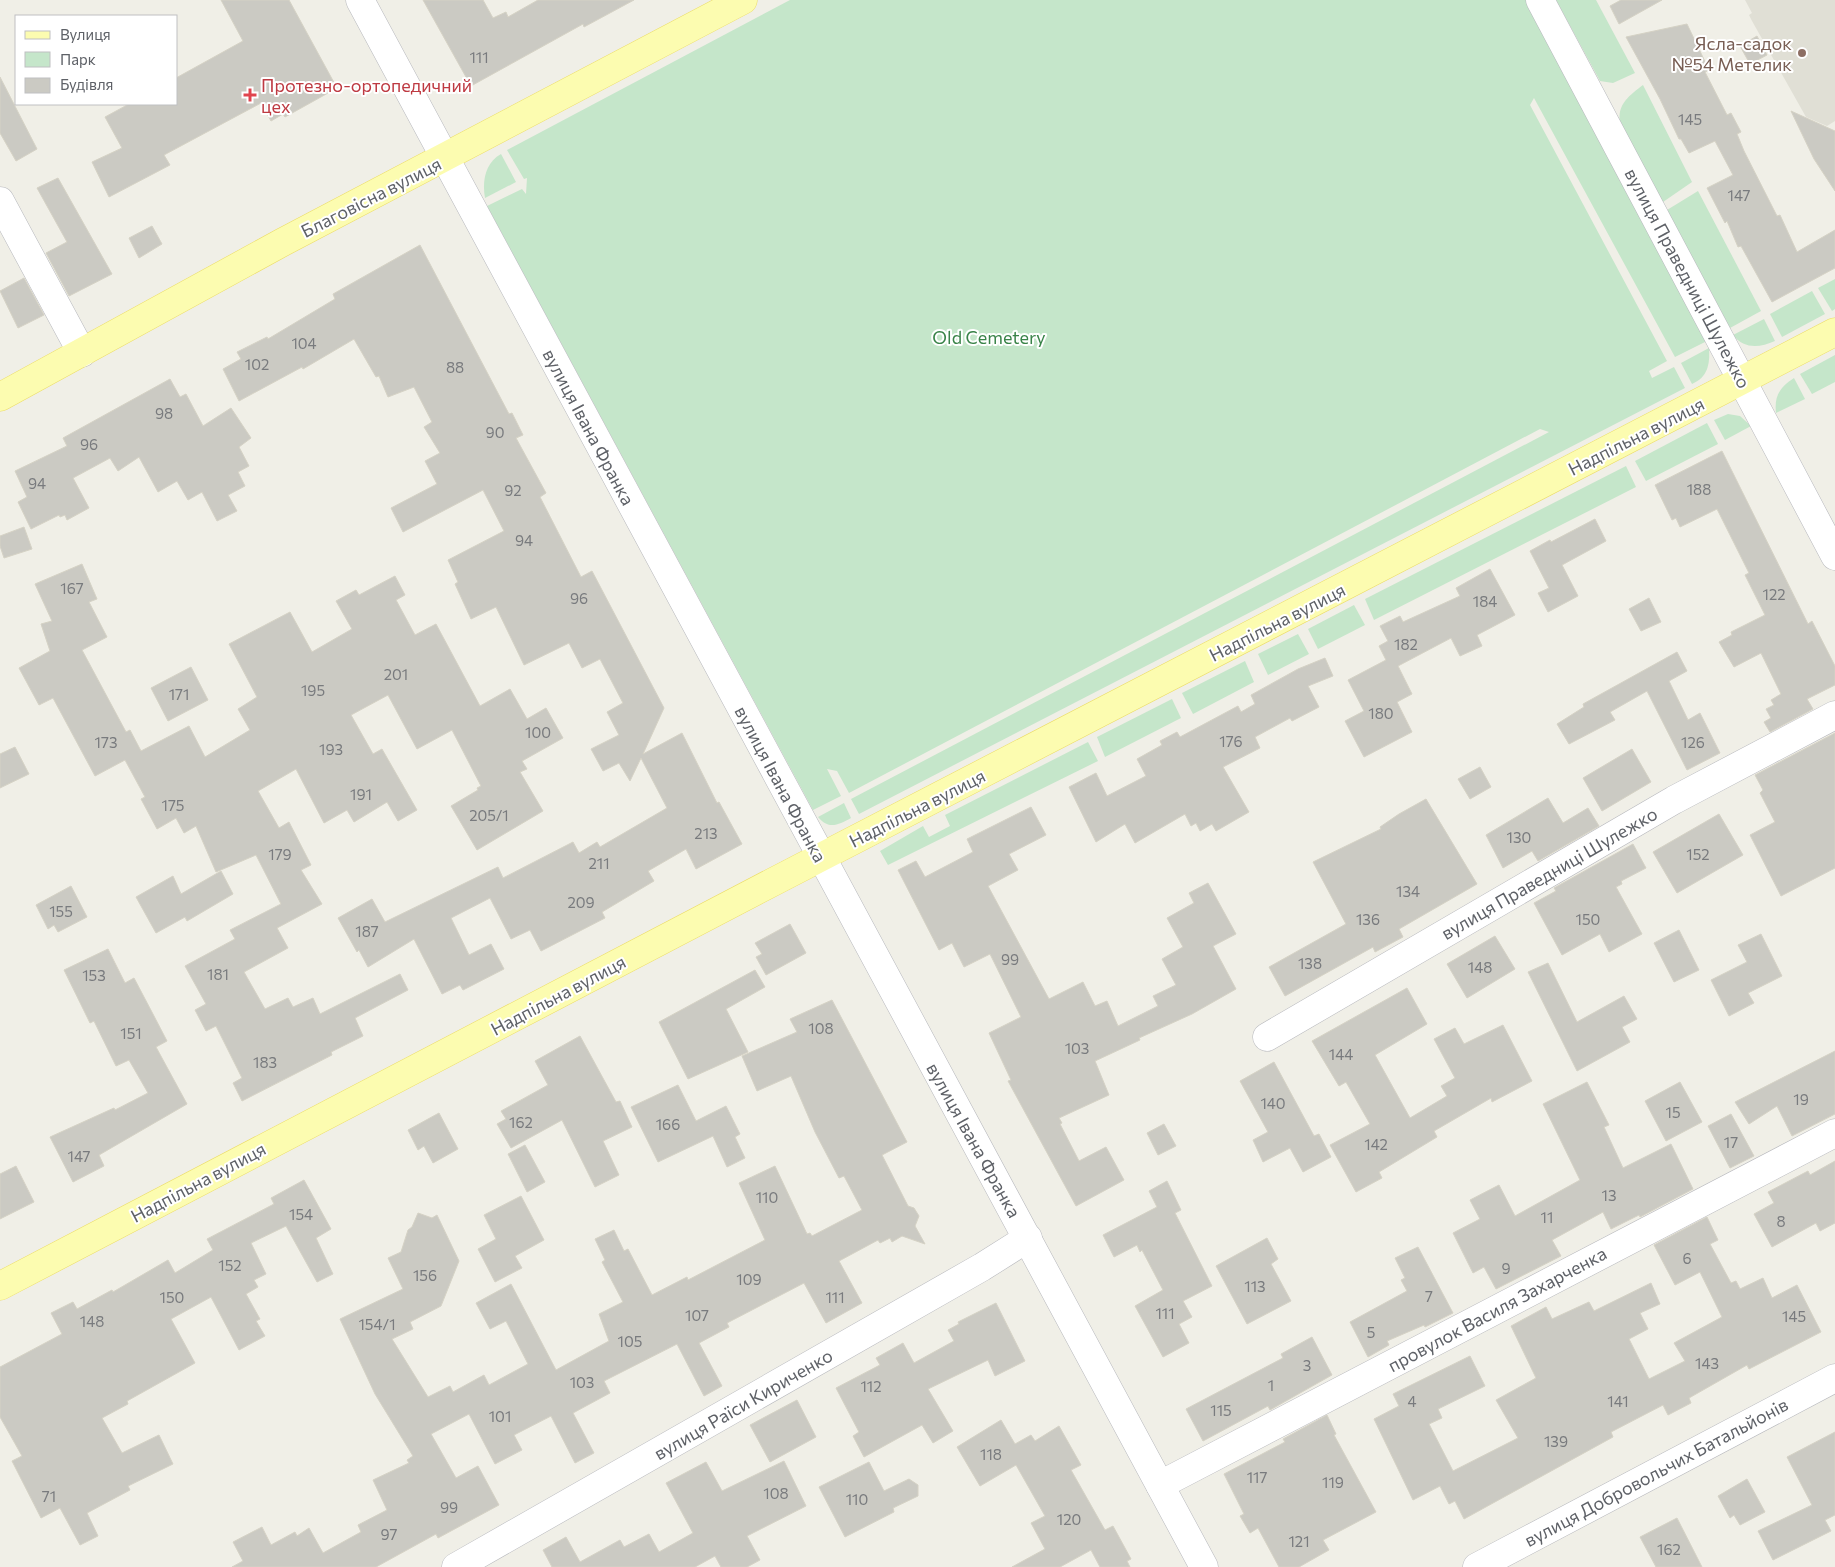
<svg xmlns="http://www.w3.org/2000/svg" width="1835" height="1567" viewBox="0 0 1835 1567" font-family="Commissioner,sans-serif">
  <rect width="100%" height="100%" fill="#f0efe7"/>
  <path fill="#e0dfd5" d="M1745,0H1835V121L1827,126L1806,117L1752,21L1749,15L1752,13Z"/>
  <g fill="#c5e6ca">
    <path d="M790,0H1526L1707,341L1675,357L1534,98L1530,105L1667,361L1649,371L1652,378L1674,367L1685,388L859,814L851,799L1549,432L1540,429L849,793L837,771L827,769L841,796L813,810L487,206L522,189L526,194L527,178L524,179L507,150Z"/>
    <path d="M1556,0H1596L1635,73L1613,83L1600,81Z"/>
    <path d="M1643,85L1692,182L1663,202L1620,122C1617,104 1630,95 1643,85Z"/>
    <path d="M501,154L516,182L485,198C482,181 485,163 501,154Z"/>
    <path d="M1698,191L1761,311L1730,328L1667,210Z"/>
    <path d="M1835,279V309L1832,311L1818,288Z"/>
    <path d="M1812,291L1825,314L1782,337L1770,314Z"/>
    <path d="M1764,319L1775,341C1759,348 1744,349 1733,335Z"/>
    <path d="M1709,348C1710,364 1708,377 1692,384L1681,363Z"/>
    <path d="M1835,355V382L1812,394L1800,374Z"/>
    <path d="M1794,378L1805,399L1776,413C1774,396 1780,387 1794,378Z"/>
    <path d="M1728,414L1740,416L1751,426L1725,440L1714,420Z"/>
    <path d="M1707,423L1718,444L1646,481L1635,461Z"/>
    <path d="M1626,466L1636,487L1374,620L1365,599Z"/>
    <path d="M1354,605L1365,625L1318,649L1308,629Z"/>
    <path d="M1298,634L1309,654L1268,675L1258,654Z"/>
    <path d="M1245,661L1254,682L1193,714L1182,693Z"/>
    <path d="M1172,699L1181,718L1105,757L1097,737Z"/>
    <path d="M1088,742L1098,761L888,865L880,851L923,826L929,837L950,826L945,815Z"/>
    <path d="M844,803L851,818C838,825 829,830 818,817Z"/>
  </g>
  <g fill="#cbcac3" stroke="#d5d2c5">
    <path d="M221,0H289L337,88L285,117L283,114L271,121L261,103L164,155L170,165L109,197L92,162L122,148L105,117L129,104H176V78L243,41Z"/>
    <path d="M423,0H483L493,18L506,12L508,17L538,0H634L584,27L583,24L471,86Z"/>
    <path d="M1621,0H1662L1619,24L1610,6Z"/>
    <path d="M1687,24L1709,70L1705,72L1727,115L1731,113L1741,132L1737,134L1744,151L1777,216L1780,215L1797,252L1835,230V268L1772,302L1741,246L1738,247L1727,221L1725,223L1707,188L1733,175L1715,141L1689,153L1681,139H1679L1660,99L1626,37Z"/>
    <path d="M1757,36L1767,55L1750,64L1740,46Z"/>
    <path d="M0,77L37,149L16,161L0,133Z"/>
    <path d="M1791,111L1835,131V191L1814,159Z"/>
    <path d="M58,178L112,274L69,296L46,253L67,242L37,188Z"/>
    <path d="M152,226L162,244L139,258L129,238Z"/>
    <path d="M420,245L509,414L512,413L523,435L516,438L546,493L540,497L581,577L592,571L664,708L643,754L682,733L717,803L719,802L742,844L696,869L686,849L648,871L654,881L602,912L605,918L541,951L530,930L511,939L490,898L451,918L469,955L491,944L504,969L463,990L460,985L442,994L414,939L368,967L359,950L357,952L338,918L372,899L385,922L498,867L503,878L573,842L579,853L597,842L600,847L667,808L641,758L630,781L619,763L603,771L591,749L619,735L607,712L623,703L600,659L582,668L569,643L524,665L496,607L471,619L455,584L458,582L448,560L504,531L483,490L403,532L391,508L437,484L425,461L440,453L424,427L432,422L414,387L388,397L379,376L376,377L354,339L303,369L302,367L239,401L223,369L241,359L237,352L267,337L268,339L335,299L333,294Z"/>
    <path d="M24,278L44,315L18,328L0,291Z"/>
    <path d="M170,379L180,397L186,394L203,426L231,408L251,438L239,447L249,466L238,472L245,486L228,495L237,511L217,521L202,492L188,500L177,481L158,492L139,457L118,471L110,458L73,478L89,508L67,520L65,515L60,517L59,515L31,529L18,502L27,497L15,471L67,446L63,438Z"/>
    <path d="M1722,451L1808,624L1812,621L1835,666V685L1807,699L1813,709L1770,732L1764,722L1771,718L1766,709L1774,705L1771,700L1781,694L1761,653L1734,667L1719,642L1732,635L1731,632L1765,615L1745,575L1749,573L1717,509L1680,527L1676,518L1672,520L1655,485Z"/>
    <path d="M1595,519L1606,541L1562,565L1578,596L1548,612L1538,593L1549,588L1530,551L1550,540L1551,542Z"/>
    <path d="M24,527L32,549L4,558L0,546V536Z"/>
    <path d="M82,564L97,599L89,602L107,637L82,650L126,732L130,730L141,751L189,726L205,757L250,730L238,709L257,697L229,644L290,612L312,652L352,629L336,601L356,590L359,595L395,576L405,595L396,600L415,635L436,624L480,706L510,689L527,719L546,708L563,738L522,761L527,769L520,772L543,811L477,850L451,806L478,790L477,788L481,786L452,730L417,749L388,695L351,715L373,754L382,749L417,810L398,821L387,802L354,822L347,810L324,823L296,769L258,791L279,828L289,822L311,865L301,870L322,904L277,928L288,948L244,972L265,1009L288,998L293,1007L313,998L320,1014L400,974L408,990L355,1018L363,1036L331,1052L332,1055L242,1101L233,1083L242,1078L216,1026L206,1031L195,1010L206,1004L185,966L235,939L230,930L281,904L256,855L216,872L196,826L184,833L176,818L157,829L141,799L145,797L125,760L95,776L53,698L39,705L19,668L50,651L41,624L52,621L35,584Z"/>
    <path d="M1490,569L1515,615L1477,635L1482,646L1460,656L1451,638L1398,666L1412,694L1397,702L1412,732L1364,757L1345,721L1364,711L1348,680L1386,660L1379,646L1388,641L1380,626L1400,616L1403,622L1460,596L1456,588Z"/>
    <path d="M1649,598L1661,622L1641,631L1629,609Z"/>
    <path d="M1677,652L1687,671L1669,681L1688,720L1700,713L1720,753L1687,770L1647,691L1610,712L1615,720L1569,744L1557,724L1584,707L1583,704Z"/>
    <path d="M1325,658L1333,676L1308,686L1319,707L1292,721L1290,718L1255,737L1260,748L1223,767L1249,812L1216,831L1212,824L1200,831L1196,823L1191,826L1185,814L1135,843L1125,824L1096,842L1069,787L1096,773L1107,796L1146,776L1137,759L1162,745L1160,741L1177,732L1180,737L1238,706L1241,712L1255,704L1251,695L1298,669Z"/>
    <path d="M191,667L208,700L168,721L151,688Z"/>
    <path d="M1835,733V868L1781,896L1750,835L1775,822L1760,793L1763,790L1755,775Z"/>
    <path d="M15,747L29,774L0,788V754Z"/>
    <path d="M1632,749L1651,782L1602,811L1583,778Z"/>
    <path d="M1480,767L1491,787L1470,799L1458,779Z"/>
    <path d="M1548,798L1563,823L1588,808L1599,826L1538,861L1532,851L1503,868L1486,835Z"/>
    <path d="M1426,799L1477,884L1399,929L1403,937L1375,952L1373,947L1285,996L1269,967L1346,924L1313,862L1381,829L1380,827L1399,814Z"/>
    <path d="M1031,807L1046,835L1009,854L1018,870L988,886L1049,999L1083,982L1095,1006L1107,1001L1118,1026L1158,1006L1153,996L1176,985L1162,959L1183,947L1167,918L1194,903L1189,893L1208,883L1236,934L1213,946L1236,989L1192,1014L1139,1038L1140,1040L1095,1061L1109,1095L1059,1118L1062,1123L1060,1124L1079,1161L1106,1147L1124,1180L1076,1206L1008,1081L1011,1080L989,1033L1021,1017L990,954L964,967L952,943L939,950L898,870L916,861L925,877L973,852L967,839Z"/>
    <path d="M1719,814L1743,855L1677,893L1653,852Z"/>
    <path d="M1633,844L1646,868L1621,881L1622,884L1616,887L1642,934L1609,952L1600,934L1562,955L1534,903L1556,891L1554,888Z"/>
    <path d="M221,871L233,894L187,921L185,917L156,933L136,897L173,876L181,894Z"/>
    <path d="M71,886L87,917L58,932L54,925L48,929L36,905Z"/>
    <path d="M790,924L806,953L766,975L756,957L762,954L755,943Z"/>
    <path d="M1679,930L1699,970L1674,982L1654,943Z"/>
    <path d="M1761,934L1782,976L1748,993L1754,1003L1729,1016L1711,980L1747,962L1738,945Z"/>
    <path d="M1495,936L1515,969L1467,998L1447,964Z"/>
    <path d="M108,949L125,983L134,978L154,1016L167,1041L156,1047L187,1104L99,1155L104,1166L73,1182L50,1137L114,1108L115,1110L148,1093L129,1060L116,1066L94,1021L90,1023L64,970Z"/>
    <path d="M1548,963L1577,1022L1624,996L1637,1019L1622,1027L1630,1042L1577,1071L1528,972Z"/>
    <path d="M755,970L765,987L726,1009L748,1052L688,1079L659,1022Z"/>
    <path d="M1407,988L1427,1024L1375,1055L1410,1118L1447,1096L1441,1086L1455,1078L1434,1039L1455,1028L1464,1044L1503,1025L1532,1081L1492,1102L1491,1098L1434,1131L1437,1137L1379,1172L1382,1178L1356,1192L1330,1145L1370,1124L1346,1082L1339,1086L1312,1041Z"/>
    <path d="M832,1000L907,1142L882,1155L908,1206L914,1208L919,1216L915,1226L925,1244L902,1236L892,1242L890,1238L880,1243L878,1240L839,1261L862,1303L826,1323L804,1283L727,1323L729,1327L699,1343L722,1386L704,1396L677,1344L604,1381L610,1393L573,1413L594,1453L575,1463L551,1416L514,1435L522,1450L495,1464L469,1414L431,1434L456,1478L478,1466L499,1505L438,1538L436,1534L376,1567H232L243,1561L233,1542L262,1527L271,1545L295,1532L297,1536L309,1528L323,1553L361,1532L358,1525L387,1510L373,1480L409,1463L407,1460L413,1456L375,1394L340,1319L403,1289L388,1258L401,1252L408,1230L412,1227L418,1213L432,1218L437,1215L459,1261L441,1306L410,1322L413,1329L392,1339L428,1397L450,1386L453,1392L484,1375L489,1385L528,1364L506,1321L490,1329L476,1303L511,1284L556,1370L609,1341L599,1314L623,1302L602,1262L605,1260L595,1239L614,1230L624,1251L628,1249L652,1295L687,1277L688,1280L765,1240L739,1183L775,1166L807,1234L810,1233L812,1236L862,1210L844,1176L839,1178L815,1132L791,1076L757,1091L742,1056L797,1032L790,1019Z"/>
    <path d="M580,1036L616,1102L620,1101L632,1127L603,1141L619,1175L595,1187L562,1120L511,1148L497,1124L506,1119L501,1111L548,1085L535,1061Z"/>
    <path d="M1835,1051V1114L1792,1136L1777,1106L1749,1124L1735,1102Z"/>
    <path d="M1274,1062L1314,1136L1319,1134L1331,1157L1303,1172L1290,1148L1263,1162L1253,1140L1268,1132L1240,1081Z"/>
    <path d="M1587,1082L1609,1125L1604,1127L1623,1168L1671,1144L1693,1189L1640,1217L1639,1215L1611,1229L1603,1212L1552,1240L1561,1256L1496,1289L1484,1267L1473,1273L1453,1233L1480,1219L1470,1200L1499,1185L1515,1216L1580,1180L1543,1104Z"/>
    <path d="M1680,1082L1702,1122L1666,1141L1645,1101Z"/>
    <path d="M678,1085L696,1121L726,1106L740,1134L735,1137L745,1158L727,1167L713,1136L658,1162L631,1107Z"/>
    <path d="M439,1113L458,1149L433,1163L424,1146L418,1150L408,1130Z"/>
    <path d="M1731,1114L1754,1156L1730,1168L1708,1126Z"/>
    <path d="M1164,1124L1176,1146L1158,1155L1147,1133Z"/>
    <path d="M525,1145L545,1182L527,1192L508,1154Z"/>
    <path d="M1835,1161V1223L1820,1231L1816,1223L1772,1247L1754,1214L1774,1203L1768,1192L1808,1171L1810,1175Z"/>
    <path d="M16,1166L34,1202L0,1219V1174Z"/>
    <path d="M304,1180L331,1229L316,1238L333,1274L317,1282L286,1226L251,1243L266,1274L254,1280L258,1287L246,1294L260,1319L256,1321L265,1336L239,1350L211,1297L171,1319L195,1363L127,1401L128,1404L102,1418L122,1453L159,1435L173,1464L128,1486L130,1490L87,1513L98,1536L80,1545L60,1508L41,1518L12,1461L22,1456L0,1417V1367L62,1334L51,1313L73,1302L77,1309L112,1290L113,1292L168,1260L175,1273L213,1250L207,1239L274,1204L271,1198Z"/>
    <path d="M1167,1181L1181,1210L1175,1213L1212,1286L1183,1301L1192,1317L1179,1324L1189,1343L1163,1357L1135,1306L1163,1290L1142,1250L1140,1252L1137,1245L1114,1257L1103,1235L1157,1207L1149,1191Z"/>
    <path d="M521,1196L544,1240L515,1256L522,1268L495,1282L478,1249L496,1239L484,1215Z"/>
    <path d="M1707,1217L1718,1240L1710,1244L1731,1283L1736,1281L1740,1289L1763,1278L1772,1298L1797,1285L1821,1332L1749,1369L1747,1365L1689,1398L1691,1403L1668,1415L1663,1405L1611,1432L1613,1437L1464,1519L1455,1501L1449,1504L1440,1486L1413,1500L1374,1419L1399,1406L1393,1394L1470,1356L1485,1386L1438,1409L1442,1418L1429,1424L1453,1471L1518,1438L1496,1400L1536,1378L1511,1326L1546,1307L1552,1319L1589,1302L1594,1311L1651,1283L1660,1304L1640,1313L1648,1329L1629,1339L1649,1379L1685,1361L1674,1343L1722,1317L1700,1272L1675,1285L1654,1245Z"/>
    <path d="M1267,1238L1278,1259L1271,1264L1291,1301L1247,1324L1216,1266Z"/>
    <path d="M1418,1247L1453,1313L1425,1327L1424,1325L1387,1341L1389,1345L1368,1357L1350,1322L1407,1291L1401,1280L1405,1278L1395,1258Z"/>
    <path d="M996,1303L1025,1361L995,1376L988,1360L928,1389L953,1431L933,1443L922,1425L864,1457L853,1436L859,1432L836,1388L880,1365L876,1358L903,1343L914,1363L954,1341L948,1330L959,1324L958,1322Z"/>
    <path d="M1312,1337L1332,1375L1270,1410L1268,1406L1203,1441L1186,1409L1283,1358L1281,1354Z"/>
    <path d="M797,1400L816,1437L770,1462L750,1425Z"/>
    <path d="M1327,1415L1336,1434L1334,1435L1376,1512L1323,1540L1329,1550L1299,1567H1279L1258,1528L1250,1533L1240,1516L1244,1514L1224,1474L1285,1442L1283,1439Z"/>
    <path d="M1001,1420L1015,1444L1031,1435L1035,1441L1059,1426L1081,1465L1071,1470L1105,1530L1113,1526L1131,1559L1127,1561L1130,1567H1100L1091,1550L1060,1567H1012L1045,1549L1031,1523L1045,1516L1016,1465L980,1486L957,1447Z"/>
    <path d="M1835,1432V1515L1825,1520L1831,1531L1773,1560L1758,1531L1812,1505L1787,1457Z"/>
    <path d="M784,1461L806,1506L747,1536L760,1560L747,1567H721L715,1556L695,1567H552L543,1550L566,1537L580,1562L620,1540L624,1547L649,1534L659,1552L693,1533L666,1483L706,1462L722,1491Z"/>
    <path d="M869,1462L884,1491L909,1479L918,1485V1496L893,1508L894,1512L845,1537L819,1487Z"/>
    <path d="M1747,1479L1765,1512L1740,1525L1734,1515L1730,1518L1718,1496Z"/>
    <path d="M1677,1518L1702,1567H1656L1640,1537Z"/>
  </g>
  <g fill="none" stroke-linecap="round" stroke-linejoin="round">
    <g stroke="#b7b8bd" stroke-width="29">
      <g id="minor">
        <path d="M360,0L1204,1567"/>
        <path d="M1540,0L1835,556"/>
        <path d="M0,201L82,353"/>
        <path d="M1267,1037L1674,800L1835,715"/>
        <path d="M1160,1485L1835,1133"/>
        <path d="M456,1567L982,1267L1028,1238"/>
        <path d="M1477,1567L1835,1378"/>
      </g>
    </g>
    <g stroke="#ecdc64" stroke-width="29">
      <g id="major">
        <path d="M0,397L283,242L743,0"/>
        <path d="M0,1286L773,882L1835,332"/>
      </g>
    </g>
    <use href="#minor" stroke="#fff" stroke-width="28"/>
    <use href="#major" stroke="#fcfcb0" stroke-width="28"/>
  </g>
  <circle fill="#8d6e63" stroke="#fff" stroke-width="2" cx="1802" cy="53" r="5"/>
  <path fill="#e0444e" stroke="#fff" stroke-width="2" d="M247.5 87.5h5v5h5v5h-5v5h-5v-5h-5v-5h5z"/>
  <g text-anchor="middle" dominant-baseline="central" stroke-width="4" stroke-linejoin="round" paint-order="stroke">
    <g font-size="15" fill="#797b7e">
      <text x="479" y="57">111</text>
      <text x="1690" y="119">145</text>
      <text x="1739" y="195">147</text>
      <text x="304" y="343">104</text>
      <text x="257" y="364">102</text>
      <text x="455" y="367">88</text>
      <text x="164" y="413">98</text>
      <text x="495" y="432">90</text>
      <text x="89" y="444">96</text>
      <text x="37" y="483">94</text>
      <text x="1699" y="489">188</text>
      <text x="513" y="490">92</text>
      <text x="524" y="540">94</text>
      <text x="72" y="588">167</text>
      <text x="1774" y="594">122</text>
      <text x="579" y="598">96</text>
      <text x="1485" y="601">184</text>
      <text x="1406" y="644">182</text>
      <text x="396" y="674">201</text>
      <text x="313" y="690">195</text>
      <text x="179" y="694">171</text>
      <text x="1381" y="713">180</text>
      <text x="538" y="732">100</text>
      <text x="1231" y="741">176</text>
      <text x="106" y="742">173</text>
      <text x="1693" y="742">126</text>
      <text x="331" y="749">193</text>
      <text x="361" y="794">191</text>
      <text x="173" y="805">175</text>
      <text x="489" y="815">205/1</text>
      <text x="706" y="833">213</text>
      <text x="1519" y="837">130</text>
      <text x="280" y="854">179</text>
      <text x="1698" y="854">152</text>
      <text x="599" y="863">211</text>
      <text x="1408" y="891">134</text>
      <text x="581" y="902">209</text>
      <text x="61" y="911">155</text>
      <text x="1368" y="919">136</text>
      <text x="1588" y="919">150</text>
      <text x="367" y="931">187</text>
      <text x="1010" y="959">99</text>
      <text x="1310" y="963">138</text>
      <text x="1480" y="967">148</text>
      <text x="218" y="974">181</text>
      <text x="94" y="975">153</text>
      <text x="821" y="1028">108</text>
      <text x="131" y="1033">151</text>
      <text x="1077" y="1048">103</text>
      <text x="1341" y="1054">144</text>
      <text x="265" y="1062">183</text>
      <text x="1801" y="1099">19</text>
      <text x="1273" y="1103">140</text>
      <text x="1673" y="1112">15</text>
      <text x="521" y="1122">162</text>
      <text x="668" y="1124">166</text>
      <text x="1731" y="1142">17</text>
      <text x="1376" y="1144">142</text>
      <text x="79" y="1156">147</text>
      <text x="1609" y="1195">13</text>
      <text x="767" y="1197">110</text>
      <text x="301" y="1214">154</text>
      <text x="1547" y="1217">11</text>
      <text x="1781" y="1221">8</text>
      <text x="1687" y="1258">6</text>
      <text x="230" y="1265">152</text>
      <text x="1506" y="1268">9</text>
      <text x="425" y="1275">156</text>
      <text x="749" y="1279">109</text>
      <text x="1255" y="1286">113</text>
      <text x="1429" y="1296">7</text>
      <text x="172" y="1297">150</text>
      <text x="835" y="1297">111</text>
      <text x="1165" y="1313">111</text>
      <text x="697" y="1315">107</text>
      <text x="1794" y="1316">145</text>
      <text x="92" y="1321">148</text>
      <text x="377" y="1324">154/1</text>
      <text x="1371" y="1332">5</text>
      <text x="630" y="1341">105</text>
      <text x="1707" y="1363">143</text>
      <text x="1307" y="1365">3</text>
      <text x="582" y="1382">103</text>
      <text x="1271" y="1385">1</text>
      <text x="871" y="1386">112</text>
      <text x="1412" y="1401">4</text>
      <text x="1618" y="1401">141</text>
      <text x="1221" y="1410">115</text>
      <text x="500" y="1416">101</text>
      <text x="1556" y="1441">139</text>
      <text x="991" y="1454">118</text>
      <text x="1257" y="1477">117</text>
      <text x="1333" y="1482">119</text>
      <text x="776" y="1493">108</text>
      <text x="49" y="1496">71</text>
      <text x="857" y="1499">110</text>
      <text x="449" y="1507">99</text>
      <text x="1069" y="1519">120</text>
      <text x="389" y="1534">97</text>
      <text x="1299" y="1541">121</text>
      <text x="1669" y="1549">162</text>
    </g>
    <g font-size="18" fill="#785e54" stroke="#fff" text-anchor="end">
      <text x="1792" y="43">Ясла-садок<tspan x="1792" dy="21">№54 Метелик</tspan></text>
    </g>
    <g font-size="18" fill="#be3a42" stroke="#fff" text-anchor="start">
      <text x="261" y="85">Протезно-ортопедичний<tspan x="261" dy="21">цех</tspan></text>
    </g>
    <g font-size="18" fill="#5e6167" stroke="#fff">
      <text transform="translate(371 197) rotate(-27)">Благовісна вулиця</text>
      <text transform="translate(1688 278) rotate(62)">вулиця Праведниці Шулежко</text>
      <text transform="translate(589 427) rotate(62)">вулиця Івана Франка</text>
      <text transform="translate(1636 436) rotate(-27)">Надпільна вулиця</text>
      <text transform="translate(1277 622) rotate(-27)">Надпільна вулиця</text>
      <text transform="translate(781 784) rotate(62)">вулиця Івана Франка</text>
      <text transform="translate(917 808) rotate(-27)">Надпільна вулиця</text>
      <text transform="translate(1549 873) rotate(-30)">вулиця Праведниці Шулежко</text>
      <text transform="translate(558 995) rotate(-28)">Надпільна вулиця</text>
      <text transform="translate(974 1140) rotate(61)">вулиця Івана Франка</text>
      <text transform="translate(198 1182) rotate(-28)">Надпільна вулиця</text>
      <text transform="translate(1497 1309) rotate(-28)">провулок Василя Захарченка</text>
      <text transform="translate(743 1404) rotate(-30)">вулиця Раїси Кириченко</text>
      <text transform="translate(1656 1472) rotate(-28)">вулиця Добровольчих Батальйонів</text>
    </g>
    <g font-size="18" fill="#398348" stroke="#fff">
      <text x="989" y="337">Old Cemetery</text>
    </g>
  </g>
  <rect x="15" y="15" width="162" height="90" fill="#ffffff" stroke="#bfc0c2"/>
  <rect x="25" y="31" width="25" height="8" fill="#fcfcb0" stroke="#bfc0c2"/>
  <text x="60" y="40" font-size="15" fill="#5e6167">Вулиця</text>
  <rect x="25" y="52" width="25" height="15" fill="#c5e6ca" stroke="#bfc0c2"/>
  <text x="60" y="65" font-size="15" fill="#5e6167">Парк</text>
  <rect x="25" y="78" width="25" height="15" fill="#cbcac3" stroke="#bfc0c2"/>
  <text x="60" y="90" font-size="15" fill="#5e6167">Будівля</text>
</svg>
